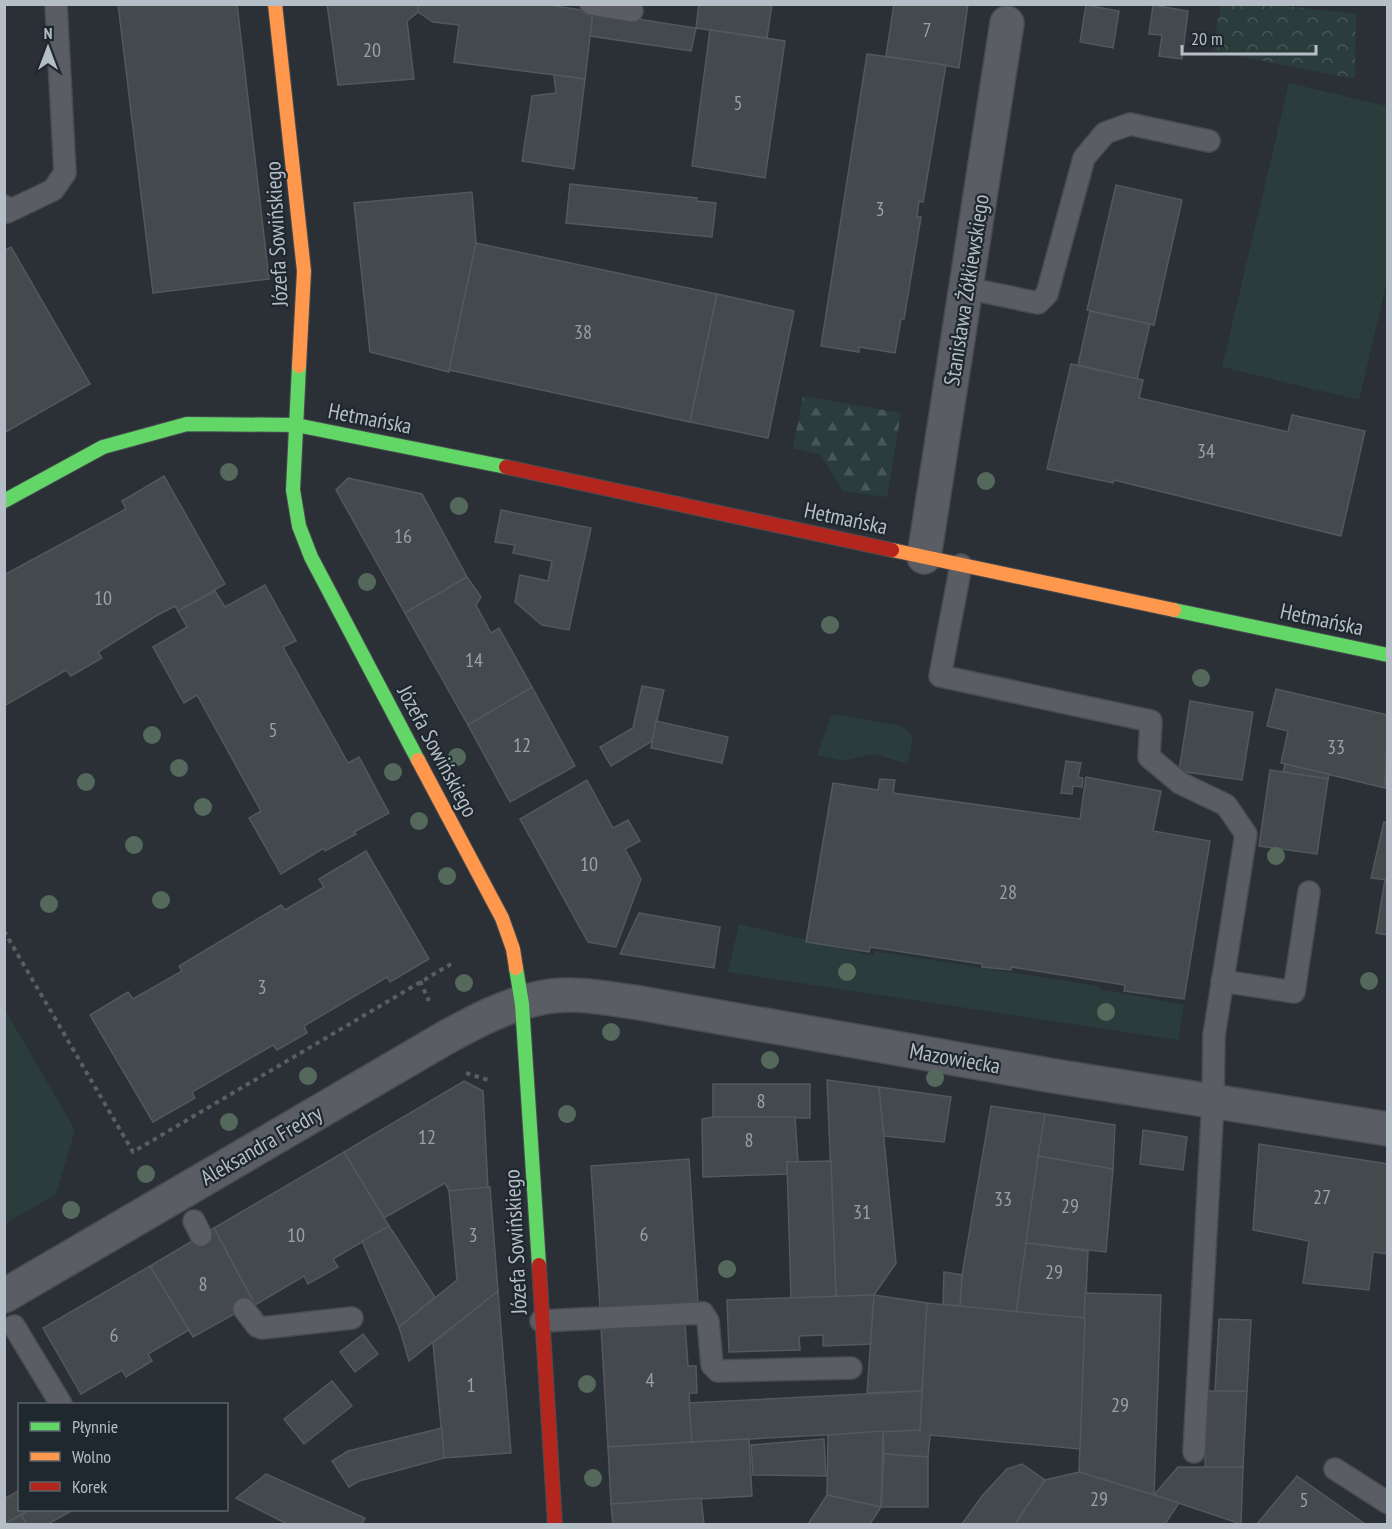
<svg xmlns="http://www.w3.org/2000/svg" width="1392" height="1529" viewBox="0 0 1392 1529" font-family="'PT Sans Narrow',sans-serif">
  <defs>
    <pattern id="forest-firs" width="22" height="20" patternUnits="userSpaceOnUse" patternTransform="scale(1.5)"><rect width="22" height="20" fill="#2b3c3c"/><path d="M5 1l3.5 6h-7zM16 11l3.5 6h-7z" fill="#485657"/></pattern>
    <pattern id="park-crowns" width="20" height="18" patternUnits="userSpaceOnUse" patternTransform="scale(1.5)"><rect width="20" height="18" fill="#2b3c3c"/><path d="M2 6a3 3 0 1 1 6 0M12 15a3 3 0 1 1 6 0" fill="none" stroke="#485657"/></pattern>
  </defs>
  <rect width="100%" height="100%" fill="#2a3036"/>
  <g fill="#2b3c3c">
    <path d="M1289,83L1387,106V281L1359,400L1222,367Z"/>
    <path d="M832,714L902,726L913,737L908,764L874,754L843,761L817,755Z"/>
    <path d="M739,924L873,956L874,951L1099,986V989L1184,1005L1178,1040L728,972Z"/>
    <path d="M5,1010L75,1130L56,1194L5,1224Z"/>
  </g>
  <path fill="url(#forest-firs)" d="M803,396L901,413L887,497L843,491L821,455L793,448Z"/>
  <path fill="url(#park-crowns)" d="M1221,5H1277L1356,14L1355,79L1212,51Z"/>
  <g fill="#44494e" stroke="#52585d" stroke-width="1.5">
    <path d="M118,4H237L269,279L153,293Z"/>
    <path d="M327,4H419L418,12L407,21L414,79L338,85Z"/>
    <path d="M419,4H543L593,12L585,79L454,62L459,25L433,22L418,12Z"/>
    <path d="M699,4H772L767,38L696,28Z"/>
    <path d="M894,4H968L959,68L886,56Z"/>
    <path d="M1086,5L1119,11L1113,48L1080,42Z"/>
    <path d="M1153,5L1188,11L1182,59L1159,56L1162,35L1149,34Z"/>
    <path d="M593,12L696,28L691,51L590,36Z"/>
    <path d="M710,30L785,41L765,178L692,166Z"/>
    <path d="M867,54L946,65L923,202L919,201L917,217H921L904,319H901L895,353L859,347V352L821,346Z"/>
    <path d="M554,75L585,79L574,169L522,161L532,96L556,93Z"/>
    <path d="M570,184L697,198L696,201L716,203L712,237L566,223Z"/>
    <path d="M1116,185L1182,200L1154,325L1087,310Z"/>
    <path d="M472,192L476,243L449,372L370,352L354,203Z"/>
    <path d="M476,243L717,294L690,422L449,370Z"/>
    <path d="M11,247L90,384L4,433V251Z"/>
    <path d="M717,294L794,311L768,438L690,422Z"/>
    <path d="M1090,311L1150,324L1137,379L1078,365Z"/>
    <path d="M1071,364L1143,380L1139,398L1288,432L1292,415L1365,431L1341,536L1114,480L1113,483L1047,469Z"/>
    <path d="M164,476L225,584L178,611L175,606L156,616L98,652L102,658L71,676L66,670L4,706V575L126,509L122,501Z"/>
    <path d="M348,478L422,494L467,577L405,613L336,490Z"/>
    <path d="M501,510L591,528L569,630L542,625L515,602L520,575L548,581L552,561L513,553L515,545L495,542Z"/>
    <path d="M467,577L481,597L476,605L491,633L499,628L532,687L468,725L405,613Z"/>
    <path d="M265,585L296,641L283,647L348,763L359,757L389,813L354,832L356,834L325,851L324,848L281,874L249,818L261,811L197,695L184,703L153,647L187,627L178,611L215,591L225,607Z"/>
    <path d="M642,686L664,690L652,741L611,766L600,747L633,728Z"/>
    <path d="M532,687L575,766L510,802L468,725Z"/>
    <path d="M1276,689L1388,715L1385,788L1281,763L1288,731L1267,726Z"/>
    <path d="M1190,701L1253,712L1242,780L1179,771Z"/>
    <path d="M656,721L728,737L722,763L651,748Z"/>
    <path d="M1066,761L1081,763L1078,777L1083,778L1082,787L1073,786L1072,794L1061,793Z"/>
    <path d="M1285,764L1329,774L1328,779L1283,772Z"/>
    <path d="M1270,770L1328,779L1317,854L1259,846Z"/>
    <path d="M1086,777L1161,791L1153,831L1210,841L1184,999L1124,991L1125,985L1011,967V970L982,967V964L870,947L869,952L806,942L833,783L878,790L880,779L895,780L893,793L1080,819Z"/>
    <path d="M587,780L613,828L628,820L640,841L625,849L641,879L616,947L588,942L520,819Z"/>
    <path d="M1384,822L1388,823V880L1371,878Z"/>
    <path d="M366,851L429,959L390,982L387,977L304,1026L307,1033L277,1050L273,1045L192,1092L195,1098L153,1122L90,1015L128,992L133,999L182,971L179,966L281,905L285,910L324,887L319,879Z"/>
    <path d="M1385,880H1388V935L1376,933Z"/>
    <path d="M639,913L720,927L714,968L620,954Z"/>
    <path d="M827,1080L879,1087L896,1263L874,1295L836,1297Z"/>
    <path d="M464,1081L483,1091L488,1188L449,1191L445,1183L384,1218L344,1152Z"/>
    <path d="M713,1084H810V1118L713,1117Z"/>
    <path d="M879,1087L951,1097L944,1142L884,1136Z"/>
    <path d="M991,1106L1045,1114L1016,1314L960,1306L962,1275Z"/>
    <path d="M1045,1114L1115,1125L1113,1169L1038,1156Z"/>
    <path d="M713,1117H795L798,1162H787V1174L703,1177L702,1119Z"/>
    <path d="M1143,1130L1187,1137L1183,1170L1140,1164Z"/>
    <path d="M1259,1144L1388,1164V1254L1373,1252L1369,1290L1303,1283L1309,1241L1253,1230Z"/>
    <path d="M344,1152L389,1226L333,1259L338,1267L308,1284L304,1276L255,1305L214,1228Z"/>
    <path d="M1038,1156L1113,1169L1106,1252L1026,1243Z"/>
    <path d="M689,1159L698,1302L600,1308L591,1166Z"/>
    <path d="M831,1161L836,1297L791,1298L787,1162Z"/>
    <path d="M490,1187L498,1291L409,1361L399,1327L457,1280L449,1191Z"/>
    <path d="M389,1226L435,1297L399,1327L362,1241Z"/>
    <path d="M214,1228L254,1303L193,1337L150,1266Z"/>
    <path d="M1026,1243L1088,1251L1085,1318L1016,1314Z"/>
    <path d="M150,1266L189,1330L148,1354L152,1361L126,1377L122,1370L81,1394L43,1328Z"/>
    <path d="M944,1272L962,1275L960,1306L943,1304Z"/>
    <path d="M498,1291L511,1453L444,1458L433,1343Z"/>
    <path d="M1085,1293L1161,1295L1154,1495L1079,1472Z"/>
    <path d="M874,1295L871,1344L823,1346V1335L799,1336L800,1350L729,1352L727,1300Z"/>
    <path d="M874,1295L927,1303L922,1391L867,1393Z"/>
    <path d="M927,1303L1085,1318L1080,1449L930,1435L928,1457L884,1454L883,1431L920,1430Z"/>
    <path d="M1219,1319L1251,1320L1247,1391H1215Z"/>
    <path d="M685,1323L688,1366H696L697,1393H689L692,1442L608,1447L601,1327Z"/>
    <path d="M363,1334L378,1354L355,1372L340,1352Z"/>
    <path d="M332,1381L352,1406L304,1444L284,1419Z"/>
    <path d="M922,1391L920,1430L692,1442L689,1403Z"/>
    <path d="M1207,1391H1247L1243,1467H1205Z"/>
    <path d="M442,1428L444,1458L359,1481L349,1487L332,1461L348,1451Z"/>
    <path d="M883,1431L881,1507L827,1495L828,1435Z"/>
    <path d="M749,1439L752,1496L611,1504L608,1447Z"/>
    <path d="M824,1439L826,1476L753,1475L751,1445Z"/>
    <path d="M884,1454L928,1457V1507H881Z"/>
    <path d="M1022,1464L1045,1480L1015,1524H962L982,1496L1007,1469Z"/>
    <path d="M1178,1467H1243L1241,1524L1154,1495Z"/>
    <path d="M1079,1472L1154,1495L1179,1503L1165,1524H1015L1045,1480Z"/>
    <path d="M266,1474L365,1518L362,1524H287L236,1498Z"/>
    <path d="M1297,1476L1365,1524H1257Z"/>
    <path d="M20,1490V1510H30L4,1524V1499Z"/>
    <path d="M827,1495L881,1507L870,1524H808Z"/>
    <path d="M701,1498L704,1524H613L611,1504Z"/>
    <path d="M30,1510H73L48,1524H27L21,1515Z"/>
    <path d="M21,1515L27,1524H4Z"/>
  </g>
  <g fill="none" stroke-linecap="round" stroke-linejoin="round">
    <g stroke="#484c51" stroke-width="24">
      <g id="lane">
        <path d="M591,4L632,11"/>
        <path d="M4,206L7,212L53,190L65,173L56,4"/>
        <path d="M966,288L1038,303L1047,294L1084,158L1105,133L1130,124L1209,141"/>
        <path d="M961,565L940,676L1151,721L1149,757L1180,783L1226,805L1246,834L1214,1035L1213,1101L1194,1452"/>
        <path d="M1222,981L1294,992L1309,892"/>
        <path d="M194,1221L201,1235"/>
        <path d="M244,1309L257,1326L262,1328L352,1318"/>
        <path d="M541,1321L703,1313L708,1321L712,1365L718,1371L851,1368"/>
        <path d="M14,1326L61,1404"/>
        <path d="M1335,1469L1388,1503"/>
      </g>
    </g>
    <g stroke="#484c51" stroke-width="36">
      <g id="street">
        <path d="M924,557L1007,23"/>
        <path d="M4,1296L445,1038C476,1021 506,1005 540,998C570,991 604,998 634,1002L1054,1076L1388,1129"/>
      </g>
    </g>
    <g stroke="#484c51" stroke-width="16">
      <g id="fast">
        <path d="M299,366L293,490L299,526L311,557L418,760"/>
        <path d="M4,501L103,447L187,424L296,425L506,467"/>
        <path d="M1174,610L1388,655"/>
        <path d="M516,968L522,1004L539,1265"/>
      </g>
    </g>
    <g stroke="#484c51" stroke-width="16">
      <g id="slow">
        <path d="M275,4L304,271L299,366"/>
        <path d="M892,550L1174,610"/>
        <path d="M418,760L502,918L513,949L516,968"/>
      </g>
    </g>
    <g stroke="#484c51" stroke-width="16">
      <g id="jam">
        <path d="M506,467L892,550"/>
        <path d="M539,1265L555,1524"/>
      </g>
    </g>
    <g stroke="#595e61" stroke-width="4" stroke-dasharray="4.5 4.5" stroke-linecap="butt">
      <path d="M4,931L133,1152L451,964"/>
      <path d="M420,981L429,1001"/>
      <path d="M466,1073L488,1080"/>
    </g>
    <use href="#lane" stroke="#5a5e64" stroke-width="21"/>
    <use href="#street" stroke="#5a5e64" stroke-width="33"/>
    <use href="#fast" stroke="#63d668" stroke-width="14"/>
    <use href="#slow" stroke="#ff974d" stroke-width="14"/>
    <use href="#jam" stroke="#b3261e" stroke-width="14"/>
  </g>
  <g fill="#54695c">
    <circle cx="229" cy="472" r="9"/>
    <circle cx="986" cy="481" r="9"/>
    <circle cx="459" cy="506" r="9"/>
    <circle cx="367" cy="582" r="9"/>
    <circle cx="830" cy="625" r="9"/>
    <circle cx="1201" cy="678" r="9"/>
    <circle cx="152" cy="735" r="9"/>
    <circle cx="457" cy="757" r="9"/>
    <circle cx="179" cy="768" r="9"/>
    <circle cx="393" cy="772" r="9"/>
    <circle cx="86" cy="782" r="9"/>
    <circle cx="203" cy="807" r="9"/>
    <circle cx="419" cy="821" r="9"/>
    <circle cx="134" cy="845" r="9"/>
    <circle cx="1276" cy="856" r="9"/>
    <circle cx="447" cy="876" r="9"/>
    <circle cx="161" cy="900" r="9"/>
    <circle cx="49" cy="904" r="9"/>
    <circle cx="847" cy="972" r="9"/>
    <circle cx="1369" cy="981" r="9"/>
    <circle cx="464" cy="983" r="9"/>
    <circle cx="1106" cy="1012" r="9"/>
    <circle cx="611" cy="1032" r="9"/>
    <circle cx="770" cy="1060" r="9"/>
    <circle cx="308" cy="1076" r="9"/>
    <circle cx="935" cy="1078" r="9"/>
    <circle cx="567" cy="1114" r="9"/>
    <circle cx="229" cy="1122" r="9"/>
    <circle cx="146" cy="1174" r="9"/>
    <circle cx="71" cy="1210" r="9"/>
    <circle cx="727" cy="1269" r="9"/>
    <circle cx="587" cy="1384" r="9"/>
    <circle cx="593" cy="1478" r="9"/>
  </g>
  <g text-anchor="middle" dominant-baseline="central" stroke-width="4.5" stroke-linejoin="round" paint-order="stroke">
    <g font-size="20" fill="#99a0a8">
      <text x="927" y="30">7</text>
      <text x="372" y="50">20</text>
      <text x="738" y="103">5</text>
      <text x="880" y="209">3</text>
      <text x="583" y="332">38</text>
      <text x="1206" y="451">34</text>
      <text x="403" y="536">16</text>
      <text x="103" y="598">10</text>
      <text x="474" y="660">14</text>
      <text x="273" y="730">5</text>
      <text x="522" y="745">12</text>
      <text x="1336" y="747">33</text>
      <text x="589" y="864">10</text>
      <text x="1008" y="892">28</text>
      <text x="262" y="987">3</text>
      <text x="761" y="1101">8</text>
      <text x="427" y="1137">12</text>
      <text x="749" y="1140">8</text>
      <text x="1322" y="1197">27</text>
      <text x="1003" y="1199">33</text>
      <text x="1070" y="1206">29</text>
      <text x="862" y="1212">31</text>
      <text x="644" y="1234">6</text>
      <text x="296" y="1235">10</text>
      <text x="473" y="1235">3</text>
      <text x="1054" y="1272">29</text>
      <text x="203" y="1284">8</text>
      <text x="114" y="1335">6</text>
      <text x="650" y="1380">4</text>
      <text x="471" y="1385">1</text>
      <text x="1120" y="1405">29</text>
      <text x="1099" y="1499">29</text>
      <text x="1304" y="1500">5</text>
    </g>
    <g font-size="22" fill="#b5bdc6" stroke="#1f272f">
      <text transform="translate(276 234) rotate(-93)">Józefa Sowińskiego</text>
      <text transform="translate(966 290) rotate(-81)">Stanisława Żółkiewskiego</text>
      <text transform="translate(370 418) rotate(11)">Hetmańska</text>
      <text transform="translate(846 518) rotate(12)">Hetmańska</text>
      <text transform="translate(1322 619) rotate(12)">Hetmańska</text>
      <text transform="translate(438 751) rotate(62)">Józefa Sowińskiego</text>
      <text transform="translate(955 1058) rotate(10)">Mazowiecka</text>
      <text transform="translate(261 1145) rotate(-30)">Aleksandra Fredry</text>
      <text transform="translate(515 1242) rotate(-93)">Józefa Sowińskiego</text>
    </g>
  </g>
  <rect width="1392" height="1529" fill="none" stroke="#b5bdc6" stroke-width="12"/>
  <rect x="18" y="1403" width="210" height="108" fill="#1f272f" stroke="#5b636b" stroke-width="1.5"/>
  <rect x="30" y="1422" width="30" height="9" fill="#63d668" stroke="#5b636b" stroke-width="1.5"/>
  <text x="72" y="1433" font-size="18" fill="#b5bdc6">Płynnie</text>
  <rect x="30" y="1452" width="30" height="9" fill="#ff974d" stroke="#5b636b" stroke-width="1.5"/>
  <text x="72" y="1463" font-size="18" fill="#b5bdc6">Wolno</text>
  <rect x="30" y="1482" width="30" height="9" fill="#b3261e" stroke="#5b636b" stroke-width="1.5"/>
  <text x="72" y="1493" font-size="18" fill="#b5bdc6">Korek</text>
  <g transform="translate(48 48)" stroke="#1f272f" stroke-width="4.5" paint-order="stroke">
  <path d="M0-4.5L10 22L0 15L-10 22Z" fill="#b5bdc6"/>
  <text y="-9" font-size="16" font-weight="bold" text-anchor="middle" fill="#b5bdc6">N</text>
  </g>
  <path d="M1182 45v9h134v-9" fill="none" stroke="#b5bdc6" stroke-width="3"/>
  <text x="1191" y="45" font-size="18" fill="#b5bdc6" stroke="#1f272f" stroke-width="4.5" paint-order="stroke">20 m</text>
</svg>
